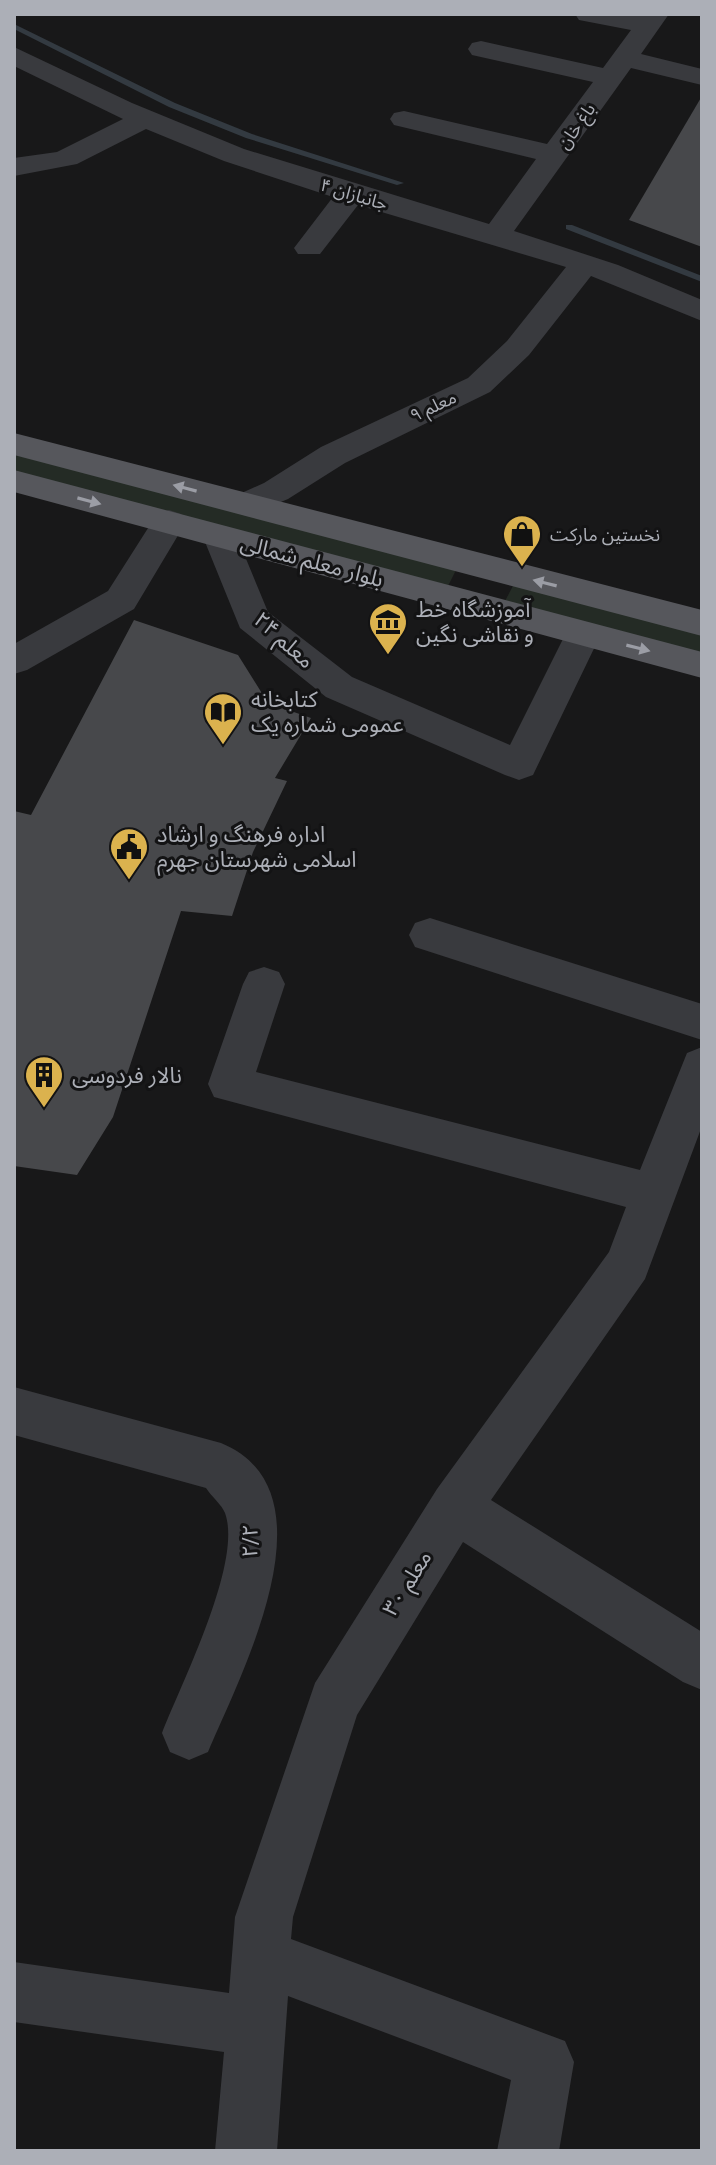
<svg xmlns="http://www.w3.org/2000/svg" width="716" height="2165" viewBox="0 0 716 2165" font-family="'Roboto Condensed','Noto Sans Arabic',sans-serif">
  <rect width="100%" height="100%" fill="#181819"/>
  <g fill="#242b25">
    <path d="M14,452L456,570L448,586L14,472Z"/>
    <path d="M514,584L702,635V656L505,601Z"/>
  </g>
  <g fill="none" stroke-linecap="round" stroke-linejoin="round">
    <g fill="#333a41" fill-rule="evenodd">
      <path d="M14,24L175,103L252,134L404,183L397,185L246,138L169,107L14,29Z"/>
      <path d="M566,225H572L702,276V282L566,229Z"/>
    </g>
  </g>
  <g fill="#47484b">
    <path d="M702,96V247L629,220Z"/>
    <path d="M134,620L238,655L268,703L311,718L275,778L287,781L253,852L232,916L181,911L113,1117L77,1175L14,1166V811L31,815Z"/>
  </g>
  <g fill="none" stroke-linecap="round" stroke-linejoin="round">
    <g fill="#393a3e" fill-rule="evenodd">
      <path d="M575,14H669L641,54L702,69V85L631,68L514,231L618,265L702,300V321L591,276L529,355L490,392L345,463L288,499L247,516L235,512L230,504L235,496L264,483L321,447L468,378L507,341L566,267L358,205L320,254H298L294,248L333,197L224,161L146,129L77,164L14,176V158L57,152L123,119L14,66V47L132,103L244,149L489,224L536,159L394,125L390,119L394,113L404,111L547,144L593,82L472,55L468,49L472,43L481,41L603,68L631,30L579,20Z"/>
      <path d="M169,510L181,514L186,522L134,609L27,670L14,674V644L108,591L157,514Z"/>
      <path d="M220,525L232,529L237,537L268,612L352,677L510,745L570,625L583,621L596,625L601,634L533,775L519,780L505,775L326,697L240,628L203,537L208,529Z"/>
      <path d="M430,918L702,1004V1040L415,947L409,935L415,923Z"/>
      <path d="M264,967L279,972L285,984L256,1072L640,1170L687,1053L702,1047V1126L645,1279L491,1500L702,1632V1690L683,1682L463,1542L357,1715L293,1917L291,1939L565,2041L574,2062L559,2151H497L511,2080L288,1996L277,2151H215L224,2052L14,2022V1962L229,1993L235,1917L315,1683L437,1489L609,1252L626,1207L214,1097L208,1084L243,984L249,972Z"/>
      <path d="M14,1387L221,1443C338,1491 241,1674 208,1752L189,1760L170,1752L162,1733C181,1684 243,1562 225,1513C222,1505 211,1496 206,1488L14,1435Z"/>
    </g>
    <g fill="#56575c" fill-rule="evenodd">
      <path d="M14,433L702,610V636L14,455Z"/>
      <path d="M14,470L702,652V678L14,492Z"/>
    </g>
  </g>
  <defs><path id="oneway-solid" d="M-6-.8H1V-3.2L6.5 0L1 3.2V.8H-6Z" transform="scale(2)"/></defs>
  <g fill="#9b9da5">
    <use href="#oneway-solid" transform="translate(185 488) rotate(-165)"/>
    <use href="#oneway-solid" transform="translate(89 501) rotate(15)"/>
    <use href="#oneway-solid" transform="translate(545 583) rotate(-166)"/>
    <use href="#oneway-solid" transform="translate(638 648) rotate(14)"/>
  </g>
  <defs>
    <g id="shop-pin" transform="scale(2)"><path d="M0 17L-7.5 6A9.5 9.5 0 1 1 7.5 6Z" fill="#dbb24e" stroke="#131314"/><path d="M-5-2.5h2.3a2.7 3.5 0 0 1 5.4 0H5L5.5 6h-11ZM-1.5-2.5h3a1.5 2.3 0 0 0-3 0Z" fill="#111"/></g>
    <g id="museum-pin" transform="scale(2)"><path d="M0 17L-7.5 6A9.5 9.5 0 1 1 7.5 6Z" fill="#dbb24e" stroke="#131314"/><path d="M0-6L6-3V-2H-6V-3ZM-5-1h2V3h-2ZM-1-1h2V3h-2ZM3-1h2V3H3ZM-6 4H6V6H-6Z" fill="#111"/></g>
    <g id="library-pin" transform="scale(2)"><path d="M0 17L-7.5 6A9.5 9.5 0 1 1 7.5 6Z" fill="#dbb24e" stroke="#131314"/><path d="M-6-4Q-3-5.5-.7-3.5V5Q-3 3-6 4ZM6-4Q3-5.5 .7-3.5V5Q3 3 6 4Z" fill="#111"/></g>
    <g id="civic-pin" transform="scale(2)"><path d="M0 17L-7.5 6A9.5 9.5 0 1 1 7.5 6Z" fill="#dbb24e" stroke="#131314"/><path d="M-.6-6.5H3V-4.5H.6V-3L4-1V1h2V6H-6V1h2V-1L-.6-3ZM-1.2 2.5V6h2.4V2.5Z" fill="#111"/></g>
    <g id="building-pin" transform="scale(2)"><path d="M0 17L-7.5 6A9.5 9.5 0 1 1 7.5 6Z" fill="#dbb24e" stroke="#131314"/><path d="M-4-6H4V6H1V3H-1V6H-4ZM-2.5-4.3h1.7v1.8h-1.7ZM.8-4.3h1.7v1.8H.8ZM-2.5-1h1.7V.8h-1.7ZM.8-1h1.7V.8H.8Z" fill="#111"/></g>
  </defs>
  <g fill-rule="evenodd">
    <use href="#shop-pin" x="522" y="534"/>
    <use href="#museum-pin" x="388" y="622"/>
    <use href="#library-pin" x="223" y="712"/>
    <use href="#civic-pin" x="129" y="847"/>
    <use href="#building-pin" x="44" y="1075"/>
  </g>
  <g text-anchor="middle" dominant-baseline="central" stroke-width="6" stroke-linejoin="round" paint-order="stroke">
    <g font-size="18" fill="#acafb7" stroke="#131314">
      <text transform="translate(576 126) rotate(-55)">باغ خان</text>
      <text transform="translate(354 194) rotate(17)">جانبازان ۴</text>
      <text transform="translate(433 406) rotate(-25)">معلم ۹</text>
    </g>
    <g font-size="18" fill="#acafb7" stroke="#131314" text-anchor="start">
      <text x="550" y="534">نخستین مارکت</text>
    </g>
    <g font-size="22" fill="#acafb7" stroke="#131314">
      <text transform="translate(312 561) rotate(15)">بلوار معلم شمالی</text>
      <text transform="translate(284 640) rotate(42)">معلم ۲۴</text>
      <text transform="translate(250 1541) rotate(-89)">۲/۲</text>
      <text transform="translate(407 1583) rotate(-58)">معلم ۳۰</text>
    </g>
    <g font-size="22" fill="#acafb7" stroke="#131314" text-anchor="start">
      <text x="416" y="609">آموزشگاه خط<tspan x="416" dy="25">و نقاشی نگین</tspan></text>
      <text x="251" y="699">کتابخانه<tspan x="251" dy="25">عمومی شماره یک</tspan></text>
      <text x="157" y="834">اداره فرهنگ و ارشاد<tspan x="157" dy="25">اسلامی شهرستان جهرم</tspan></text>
      <text x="72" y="1075">نالار فردوسی</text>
    </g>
  </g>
  <rect width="716" height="2165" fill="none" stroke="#acafb7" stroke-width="32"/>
</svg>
